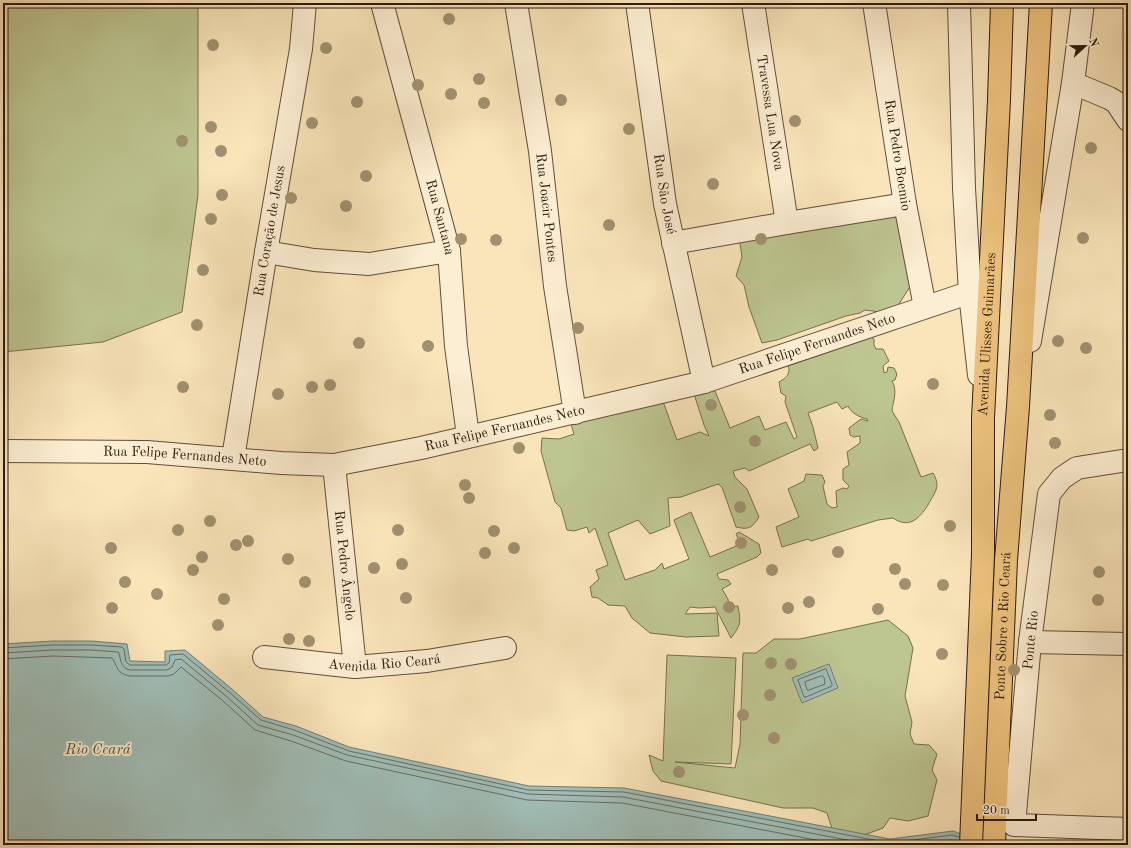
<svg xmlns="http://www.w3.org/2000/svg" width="1131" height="848" viewBox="0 0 1131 848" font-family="'Old Standard TT',serif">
  <rect width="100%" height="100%" fill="#fae5ba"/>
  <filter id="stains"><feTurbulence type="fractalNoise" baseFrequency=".005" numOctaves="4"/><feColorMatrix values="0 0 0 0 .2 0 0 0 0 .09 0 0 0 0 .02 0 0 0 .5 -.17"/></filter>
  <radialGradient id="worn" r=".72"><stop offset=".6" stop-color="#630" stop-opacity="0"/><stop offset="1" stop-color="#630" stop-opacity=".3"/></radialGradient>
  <g fill="#bdc590" stroke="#76704e">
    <path d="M3,3H198V195L182,312L103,342L3,352Z"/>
    <path d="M890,217H900L913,282L897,307L880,312L865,310L860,313L846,316L777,340L762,343L749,307L744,285L736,276L742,257L739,237Z"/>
    <path d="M869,336L874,339V345L876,349H883L889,361L883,366L884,373L887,372L888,367L894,368L897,374L895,380L892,381C898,391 893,401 892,411L899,422L921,477L933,473C935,476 937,481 937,485C937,491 931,499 928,505C919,519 909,529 893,518L878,520L811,541L808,539L782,547L776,527L799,517L788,489L804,481L806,474L822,475L825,482L823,486L827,504L832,508L837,507L836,491L843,488L847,489L849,486L843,480V469L849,465L847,452L860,443V436L854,437L850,435L849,428L861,419L868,421L867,419C859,417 851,413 848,406L842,409L837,402L808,413L813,427L818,448L814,451L810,444L749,471L745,468L733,471L735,477L747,489L759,517C752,528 749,530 736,527L722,487L718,484L681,497L668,498L670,526L650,534L638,520L608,533L625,580L655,570L662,563L664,569L689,559L674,520L691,512L710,557L741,544L736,534L739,532L759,544L761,553L757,557L717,574L719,579L728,580L731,584L722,589L728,599L729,607L738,606C741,623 741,625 731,638L715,607L699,608L690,607L685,614L717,613L719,636L686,637L650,633L632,618L625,606L608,605L598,598L592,597L590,587L599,579L596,570L608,565L595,528L589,533L587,527L574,531L567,530L561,508L555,502L541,451L542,438L559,439L574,434L571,424L660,393L677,440L700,432L709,436L704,425L694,394L708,390L715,391L730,428L759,416L765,430L786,422L794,439L797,437L785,402L786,396L781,393L779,382C790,376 791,371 786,360Z"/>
    <path d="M888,620L908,636L913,648L905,696L912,722L910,734L914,744L929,745L937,754L932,770L937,780L928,816L908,821L890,818L883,828L856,838H835L827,813L813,808H783L661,781L653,771L649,755L663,761L667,655L736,658L731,764L675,762L735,768L740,744L743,653H756L774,639H800Z"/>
  </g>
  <g fill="#a0bdb6" stroke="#727c72">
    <path d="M53,641H91L127,644L130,661L165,662V651L185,650L232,689L263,717L296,726L349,747L529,786L624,788L890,839L953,831L980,841V845H3V644Z"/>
    <path d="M829,664L838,688L802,703L792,678Z"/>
  </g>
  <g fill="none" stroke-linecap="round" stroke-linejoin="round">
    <g stroke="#676c62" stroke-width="1">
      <path d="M3,648L53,645H91L122,647L124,649L126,662L130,665H166L169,663L170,655L183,654L229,692L261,720L294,730L349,751L528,790L624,792L889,843L952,835L959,837"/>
      <path d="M3,653L53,650H91L118,652L119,653C121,661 121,668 130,670H167L172,667L175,660L181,659L226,696L258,725L293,735L347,755L528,794L623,797L873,845"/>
      <path d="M3,659L53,656L112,658C118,666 116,674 130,676H168L174,674L181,667L222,700L255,730L291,741L346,761L527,800L622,803L842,845"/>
      <path d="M826,669L832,684V686L806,697H804L798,680Z"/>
      <path d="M822,676L824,677L825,684L809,690H807L805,682Z"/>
      <path d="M913,845L951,840L959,843"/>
    </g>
    <g stroke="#614d38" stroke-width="24">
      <g id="minor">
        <path id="s1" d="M382,3L449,251L456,346L468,436"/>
        <path id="s2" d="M516,3L540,151L555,286L575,413"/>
        <path id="s3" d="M637,3L665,204L704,382"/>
        <path id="s4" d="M753,3L787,223"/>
        <path id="s5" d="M874,3L905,204L925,307"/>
        <path d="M959,3L964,188L970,293L979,375"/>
        <path d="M1073,83L1109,98L1116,102L1128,120"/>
        <path d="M673,243L787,223L905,204"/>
        <path d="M266,252L314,260L369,264L449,251"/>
        <path d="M1030,341L1073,83L1083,3"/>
        <path id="s6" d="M3,451L147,452L281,463L334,465L421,448L704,382L989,286"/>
        <path id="s7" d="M233,458L266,252L301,49L305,3"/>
        <path d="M1128,460L1077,468L1062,478L1049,494L1030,642L1014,825L1128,829"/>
        <path id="s8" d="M334,465L355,667"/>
        <path d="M1030,642L1128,644"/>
        <path id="s9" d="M264,657L355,667L427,661L505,648"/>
      </g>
    </g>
    <g stroke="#2e1a0d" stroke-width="24">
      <g id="major">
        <path id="s10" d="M971,845L983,554V418L999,100L1002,3"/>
        <path id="s11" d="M994,845L1006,560L1018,407L1041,3"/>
      </g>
    </g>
    <use href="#minor" stroke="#fceed2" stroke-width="22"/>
    <use href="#major" stroke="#edc27d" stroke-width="22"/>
  </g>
  <g fill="#a19170">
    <circle cx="449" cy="19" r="6"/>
    <circle cx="213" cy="45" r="6"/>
    <circle cx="326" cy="48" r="6"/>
    <circle cx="479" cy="79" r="6"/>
    <circle cx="418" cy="85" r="6"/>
    <circle cx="451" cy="94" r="6"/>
    <circle cx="561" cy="100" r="6"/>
    <circle cx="357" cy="102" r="6"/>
    <circle cx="484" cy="103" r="6"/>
    <circle cx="795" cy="121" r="6"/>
    <circle cx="312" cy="123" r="6"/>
    <circle cx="211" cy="127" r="6"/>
    <circle cx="629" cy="129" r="6"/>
    <circle cx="182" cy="141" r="6"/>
    <circle cx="1091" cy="148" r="6"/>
    <circle cx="221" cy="151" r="6"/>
    <circle cx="366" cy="176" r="6"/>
    <circle cx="713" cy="184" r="6"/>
    <circle cx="222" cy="195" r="6"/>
    <circle cx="291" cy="198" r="6"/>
    <circle cx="346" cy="206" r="6"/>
    <circle cx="211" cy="219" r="6"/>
    <circle cx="609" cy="225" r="6"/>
    <circle cx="1083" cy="238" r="6"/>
    <circle cx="461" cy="239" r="6"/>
    <circle cx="761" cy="239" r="6"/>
    <circle cx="496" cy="240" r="6"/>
    <circle cx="203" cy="270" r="6"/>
    <circle cx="197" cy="325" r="6"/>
    <circle cx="578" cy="328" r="6"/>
    <circle cx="1058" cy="341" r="6"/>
    <circle cx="359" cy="343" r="6"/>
    <circle cx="428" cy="346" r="6"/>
    <circle cx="1086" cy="348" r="6"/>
    <circle cx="933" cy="384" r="6"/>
    <circle cx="330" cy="385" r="6"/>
    <circle cx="183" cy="387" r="6"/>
    <circle cx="312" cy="387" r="6"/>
    <circle cx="278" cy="394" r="6"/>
    <circle cx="711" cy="405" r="6"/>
    <circle cx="1050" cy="415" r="6"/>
    <circle cx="755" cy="441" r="6"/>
    <circle cx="1055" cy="443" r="6"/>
    <circle cx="519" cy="448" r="6"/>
    <circle cx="465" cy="485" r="6"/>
    <circle cx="469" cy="498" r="6"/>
    <circle cx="740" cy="507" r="6"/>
    <circle cx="210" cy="521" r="6"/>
    <circle cx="950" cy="526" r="6"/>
    <circle cx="178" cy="530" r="6"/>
    <circle cx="398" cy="530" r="6"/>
    <circle cx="494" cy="531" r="6"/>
    <circle cx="248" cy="541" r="6"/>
    <circle cx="741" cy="543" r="6"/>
    <circle cx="236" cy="545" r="6"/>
    <circle cx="111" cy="548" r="6"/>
    <circle cx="514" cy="548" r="6"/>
    <circle cx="838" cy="552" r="6"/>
    <circle cx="485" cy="553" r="6"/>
    <circle cx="202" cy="557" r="6"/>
    <circle cx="288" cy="559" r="6"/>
    <circle cx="402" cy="564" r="6"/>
    <circle cx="374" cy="568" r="6"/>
    <circle cx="895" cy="569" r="6"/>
    <circle cx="193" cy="570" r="6"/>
    <circle cx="772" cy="570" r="6"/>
    <circle cx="1099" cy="572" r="6"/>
    <circle cx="125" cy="582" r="6"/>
    <circle cx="305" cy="582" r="6"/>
    <circle cx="905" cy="584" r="6"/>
    <circle cx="943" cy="585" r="6"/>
    <circle cx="157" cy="594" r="6"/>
    <circle cx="406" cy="598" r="6"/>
    <circle cx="224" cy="599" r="6"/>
    <circle cx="1098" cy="600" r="6"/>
    <circle cx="809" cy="602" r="6"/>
    <circle cx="729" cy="607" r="6"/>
    <circle cx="112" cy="608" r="6"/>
    <circle cx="788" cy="608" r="6"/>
    <circle cx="878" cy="609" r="6"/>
    <circle cx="218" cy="625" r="6"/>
    <circle cx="289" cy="639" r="6"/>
    <circle cx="309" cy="641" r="6"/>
    <circle cx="942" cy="654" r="6"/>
    <circle cx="771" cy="663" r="6"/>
    <circle cx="791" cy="664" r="6"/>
    <circle cx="1014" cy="670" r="6"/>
    <circle cx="770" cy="695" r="6"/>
    <circle cx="743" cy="715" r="6"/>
    <circle cx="774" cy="738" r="6"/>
    <circle cx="679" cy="772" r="6"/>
  </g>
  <g text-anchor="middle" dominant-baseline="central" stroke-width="4" stroke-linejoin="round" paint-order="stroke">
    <g font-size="14" fill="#2e1a0d" stroke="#fceed2">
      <text stroke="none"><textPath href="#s4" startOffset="111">Travessa Lua Nova</textPath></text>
      <text stroke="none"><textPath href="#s5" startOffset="154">Rua Pedro Boemio</textPath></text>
      <text stroke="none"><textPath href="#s3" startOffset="193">Rua São José</textPath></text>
      <text stroke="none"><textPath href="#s2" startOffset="207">Rua Joacir Pontes</textPath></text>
      <text stroke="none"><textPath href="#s1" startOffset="222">Rua Santana</textPath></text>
      <text stroke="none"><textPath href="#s7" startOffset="230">Rua Coração de Jesus</textPath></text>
      <text stroke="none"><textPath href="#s10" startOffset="511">Avenida Ulisses Guimarães</textPath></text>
      <text stroke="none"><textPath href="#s6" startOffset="830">Rua Felipe Fernandes Neto</textPath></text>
      <text stroke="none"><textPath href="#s6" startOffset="506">Rua Felipe Fernandes Neto</textPath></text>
      <text stroke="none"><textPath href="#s6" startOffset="182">Rua Felipe Fernandes Neto</textPath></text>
      <text stroke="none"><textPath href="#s8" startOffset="101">Rua Pedro Ângelo</textPath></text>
      <text stroke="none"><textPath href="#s11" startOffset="219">Ponte Sobre o Rio Ceará</textPath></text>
      <text transform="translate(1031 640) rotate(-84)">Ponte Rio</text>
      <text stroke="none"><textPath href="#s9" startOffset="121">Avenida Rio Ceará</textPath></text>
    </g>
    <g font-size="15" font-style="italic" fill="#565348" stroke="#fceed2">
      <text x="98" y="750">Rio Ceará</text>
    </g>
  </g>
  <rect width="1131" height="848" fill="none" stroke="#fae5ba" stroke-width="16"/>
  <rect x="4" y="4" width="1123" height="840" fill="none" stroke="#2e1a0d" stroke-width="2"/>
  <rect x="8" y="8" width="1115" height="832" fill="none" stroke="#2e1a0d"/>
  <g transform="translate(1085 46) rotate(68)" stroke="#fceed2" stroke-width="3" paint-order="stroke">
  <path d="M0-3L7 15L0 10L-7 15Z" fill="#2e1a0d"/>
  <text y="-6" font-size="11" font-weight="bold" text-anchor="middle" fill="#2e1a0d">N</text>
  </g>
  <path d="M977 814v6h59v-6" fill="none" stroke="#2e1a0d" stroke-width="2"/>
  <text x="983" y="814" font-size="12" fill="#2e1a0d" stroke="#fceed2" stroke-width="3" paint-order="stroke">20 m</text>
  <rect width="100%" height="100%" filter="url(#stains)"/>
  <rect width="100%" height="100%" fill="url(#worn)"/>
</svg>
